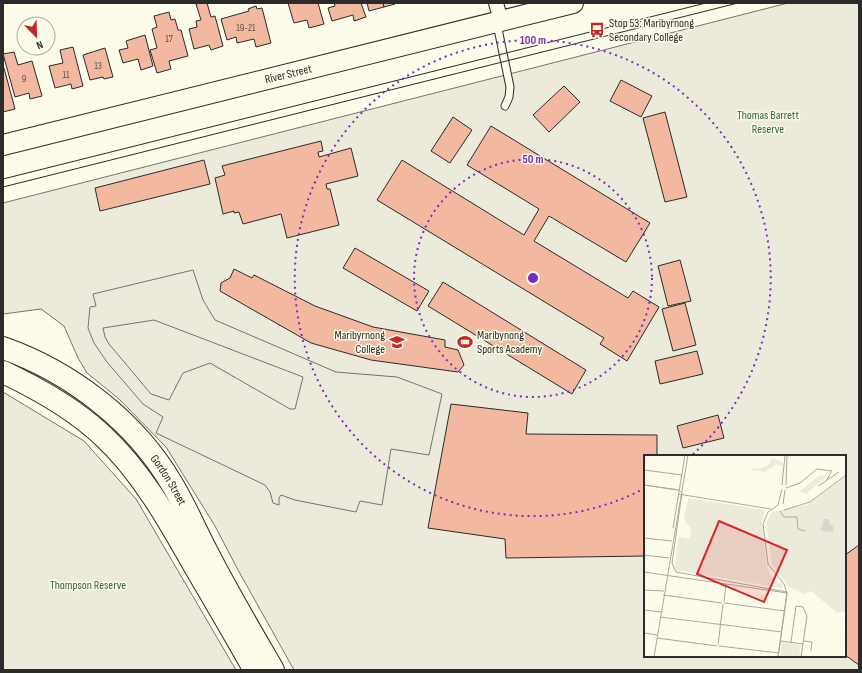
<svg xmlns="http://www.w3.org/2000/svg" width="862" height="673" viewBox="0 0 862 673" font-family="'Sofia Sans Condensed',sans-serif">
  <rect width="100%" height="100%" fill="#fdfbea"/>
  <g fill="#ecebdb" stroke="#74746e" fill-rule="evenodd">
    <path d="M788,3H859V670H294L238,570L215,526L166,447L119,399L87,373L78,358L64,326L41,309L3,314V203ZM645,456H845V656H645Z"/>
    <path d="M3,392L84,441L136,499L236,670H3Z"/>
  </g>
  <path fill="#eceadb" stroke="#74746e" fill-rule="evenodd" d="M193,270L203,300L215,320L336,372L397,377L442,394L429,455L391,449L382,505L360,501L356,512L295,500L281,495L279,498V505L273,503L270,492L265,485L156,433L163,417L143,404L107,362L94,343L88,328L90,307L96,306L93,294ZM154,320L303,377L295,409H290L210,363L183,373L169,400L151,394L109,344L105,337L103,328Z"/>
  <g fill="#f2b8a0" stroke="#2b2b2b">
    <path d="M201,3H207L211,17L215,16L223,46L211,50L209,45L194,49L189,29L197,27L196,21L201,20L196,4Z"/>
    <path d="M288,3H318L324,24L309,28L307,20L294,23Z"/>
    <path d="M334,3H361L366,17L354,21L353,15L332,21L328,8L335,6Z"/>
    <path d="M367,3H383L384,7L369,11Z"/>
    <path d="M383,3H395V4L384,7Z"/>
    <path d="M256,6L257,9L262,8L271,43L256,47L254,39L237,43L236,37L227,40L221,19L249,11L248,9Z"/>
    <path d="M169,12L171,20L175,19L178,30H181L188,56L169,61L171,69L157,73L150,50L157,48L152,29L157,27L154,16Z"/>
    <path d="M145,35L153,66L141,70L138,59L123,63L119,50L128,48L126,41Z"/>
    <path d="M73,47L83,86L72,89L71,84L55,88L49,66L63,63L60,50Z"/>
    <path d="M105,48L113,77L104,79L103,77L90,80L83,55Z"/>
    <path d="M14,52L18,65L32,61L42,96L30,99L29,93L15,97L3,54Z"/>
    <path d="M4,68L15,109L3,112V69Z"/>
    <path d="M621,80L652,96L641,117L610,101Z"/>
    <path d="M564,86L580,102L549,132L533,115Z"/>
    <path d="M665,112L687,197L665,202L643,118Z"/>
    <path d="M453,117L472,130L450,163L431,151Z"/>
    <path d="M491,126L650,223L626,262L549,216L534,241L628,298L633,291L659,307L627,361L600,344L604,338L377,200L402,160L524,235L539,209L467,165Z"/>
    <path d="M321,141L323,151L318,152L319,157L351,148L358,176L326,184L327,189H330L339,225L287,238L281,214L243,224L239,212L234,213V211L223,214L215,178L225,175L222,166Z"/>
    <path d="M204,160L210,184L100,211L95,188Z"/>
    <path d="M355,248L429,291L417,311L343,268Z"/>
    <path d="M680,260L691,301L668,306L658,266Z"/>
    <path d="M234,269L252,278L254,275L315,306L373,327L445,340V347L458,350L464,365L458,372L371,360L311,343L220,291L221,283L230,278Z"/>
    <path d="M443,282L586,370L572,394L428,306Z"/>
    <path d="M685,303L696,345L673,351L662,309Z"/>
    <path d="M697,351L703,374L660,384L655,361Z"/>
    <path d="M451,404L528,413L526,434L657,435V456H645V556L506,558L505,539L428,528Z"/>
    <path d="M718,415L724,438L683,448L677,426Z"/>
    <path d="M859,545V665L845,655V555Z"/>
  </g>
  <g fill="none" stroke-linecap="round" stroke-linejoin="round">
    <g stroke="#2b2b2b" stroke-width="9">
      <path id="lane" d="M497,24L510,87L509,97L505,106"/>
    </g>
    <g stroke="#2b2b2b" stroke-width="16">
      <path id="street" d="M496,3L501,21"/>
    </g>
    <g stroke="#2b2b2b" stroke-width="22">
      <g id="secondary">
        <path id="s1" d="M3,145L573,3"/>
      </g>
    </g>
    <g stroke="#2b2b2b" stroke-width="24">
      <g id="primary">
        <path id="s2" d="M3,348C71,372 135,421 172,484C186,507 196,532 209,556C229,595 251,632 273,670"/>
        <path d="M3,372C39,389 73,408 102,435C141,471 168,519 194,565C214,599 234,633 253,667"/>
      </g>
    </g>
    <use href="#lane" stroke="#fdfbea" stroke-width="7"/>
    <use href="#street" stroke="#fdfbea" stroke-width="14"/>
    <use href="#secondary" stroke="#fdfbea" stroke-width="20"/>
    <use href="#primary" stroke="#fdfbea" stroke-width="22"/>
    <g stroke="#2b2b2b" stroke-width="1">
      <path d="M3,179L706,3"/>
      <path d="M3,187L738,3"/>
    </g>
  </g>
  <g fill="none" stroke="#7b2cbf" stroke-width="2" stroke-dasharray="2 4">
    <circle cx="533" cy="278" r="119"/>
    <path d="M645 488A238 238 0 1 1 692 455"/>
  </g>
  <defs>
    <g id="bus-bare" transform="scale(1.2)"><path d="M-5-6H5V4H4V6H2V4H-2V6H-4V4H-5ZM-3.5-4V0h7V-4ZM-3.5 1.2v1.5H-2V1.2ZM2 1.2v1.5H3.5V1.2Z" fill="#c62828" stroke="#fdfbea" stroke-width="2.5" paint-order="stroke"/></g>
    <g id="school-bare" transform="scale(1.2)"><path d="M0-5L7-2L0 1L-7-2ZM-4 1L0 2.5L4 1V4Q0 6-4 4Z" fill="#c62828" stroke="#fdfbea" stroke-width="2.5" paint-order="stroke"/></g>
    <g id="stadium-bare" transform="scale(1.2)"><path d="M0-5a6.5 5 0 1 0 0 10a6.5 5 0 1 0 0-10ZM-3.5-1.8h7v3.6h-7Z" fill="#c62828" stroke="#fdfbea" stroke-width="2.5" paint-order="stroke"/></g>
  </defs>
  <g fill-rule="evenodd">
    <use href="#bus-bare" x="597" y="30"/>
    <use href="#school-bare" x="397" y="342"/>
    <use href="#stadium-bare" x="465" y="342"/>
  </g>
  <g text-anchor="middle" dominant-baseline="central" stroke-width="3" stroke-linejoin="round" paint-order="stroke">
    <g font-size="10" fill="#5d4e48">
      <text x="246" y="28">19-21</text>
      <text x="169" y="39">17</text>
      <text x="98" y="66">13</text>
      <text x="66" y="75">11</text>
      <text x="24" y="79">9</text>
    </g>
    <g font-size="12" fill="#2b2b2b" stroke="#fdfbea" text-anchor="start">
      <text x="609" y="23">Stop 53: Maribyrnong<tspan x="609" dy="14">Secondary College</tspan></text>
      <text x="385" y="335" text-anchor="end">Maribyrnong<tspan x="385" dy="14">College</tspan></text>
      <text x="477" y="335">Maribynong<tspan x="477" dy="14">Sports Academy</tspan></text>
    </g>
    <g font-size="12" fill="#2b2b2b" stroke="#fdfbea">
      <text stroke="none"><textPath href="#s1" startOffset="294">River Street</textPath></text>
      <text stroke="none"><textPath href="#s2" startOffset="216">Gordon Street</textPath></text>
    </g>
    <g font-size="12" fill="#34623c" stroke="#fdfbea">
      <text x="768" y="115">Thomas Barrett<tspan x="768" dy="14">Reserve</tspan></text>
      <text x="88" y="585">Thompson Reserve</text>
    </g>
  </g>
  <g transform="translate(644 455)">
    <rect width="202" height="202" fill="#fdfbea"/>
    <path d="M128,3L139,8L137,30L138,11L133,9L121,17L108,15L109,13L116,14L125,9ZM176,20L183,21L162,39L156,36ZM202,21V162L201,156L193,158L167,136L160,139L145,132L128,110L123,73V65L128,57L163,50ZM44,43L121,55L118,67L122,107L127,122L138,130V133L31,115L34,82L46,84L47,74L40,64ZM138,187L157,190L155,202H136Z" fill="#ecebdb"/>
    <path d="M180,64H185V69L189,71L190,77L176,76Z" fill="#d8d7c9"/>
    <path fill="none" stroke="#a9a89e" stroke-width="1" d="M0,15L38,20M183,25L195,17M0,30L34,35M0,30L35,35L38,38L28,108L32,117L143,137L134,202M138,30L141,1M142,30L143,0M142,33L156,28L173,14L188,16L182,26L174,31M34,39L127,54M139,49L141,35M134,50L138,34M134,50L124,57L119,69L124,109L140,129L143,139L134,202M140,55L166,47L202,20M136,56L140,62H153L154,74L161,76M29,73L41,0M0,83L28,86M0,100L25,103M0,117L143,138M0,135L20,136M19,140L78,148M80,147L82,129M80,148L141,156M0,155L17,157M16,162L138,177M0,178L13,180M13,183L73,191M137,186L159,189M160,186L168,187L167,196M147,187L152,151L159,152L163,161L157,202M74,190L79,149M75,191L135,198M10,202L44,0"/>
    <path fill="#d62828" fill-opacity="0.15" stroke="#d62828" stroke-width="2" d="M75,66L143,95L120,147L53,119Z"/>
    <rect width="202" height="202" fill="none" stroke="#2b2b2b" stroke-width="2"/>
  </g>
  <circle cx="533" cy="278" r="6" fill="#7b2cbf" stroke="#fdfbea" stroke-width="2"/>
  <g font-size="12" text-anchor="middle" font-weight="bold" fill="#7b2cbf" stroke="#fdfbea" stroke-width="3" stroke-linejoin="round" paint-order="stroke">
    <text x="533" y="44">100 m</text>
    <text x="533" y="163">50 m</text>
  </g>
  <rect width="862" height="673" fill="none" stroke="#2b2b2b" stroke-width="8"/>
  <g transform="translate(36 36) rotate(157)"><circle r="19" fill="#fdfbea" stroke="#a9a89e"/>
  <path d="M0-3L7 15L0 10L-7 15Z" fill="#c62828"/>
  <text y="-6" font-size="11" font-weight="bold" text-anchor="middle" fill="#2b2b2b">N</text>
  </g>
</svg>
